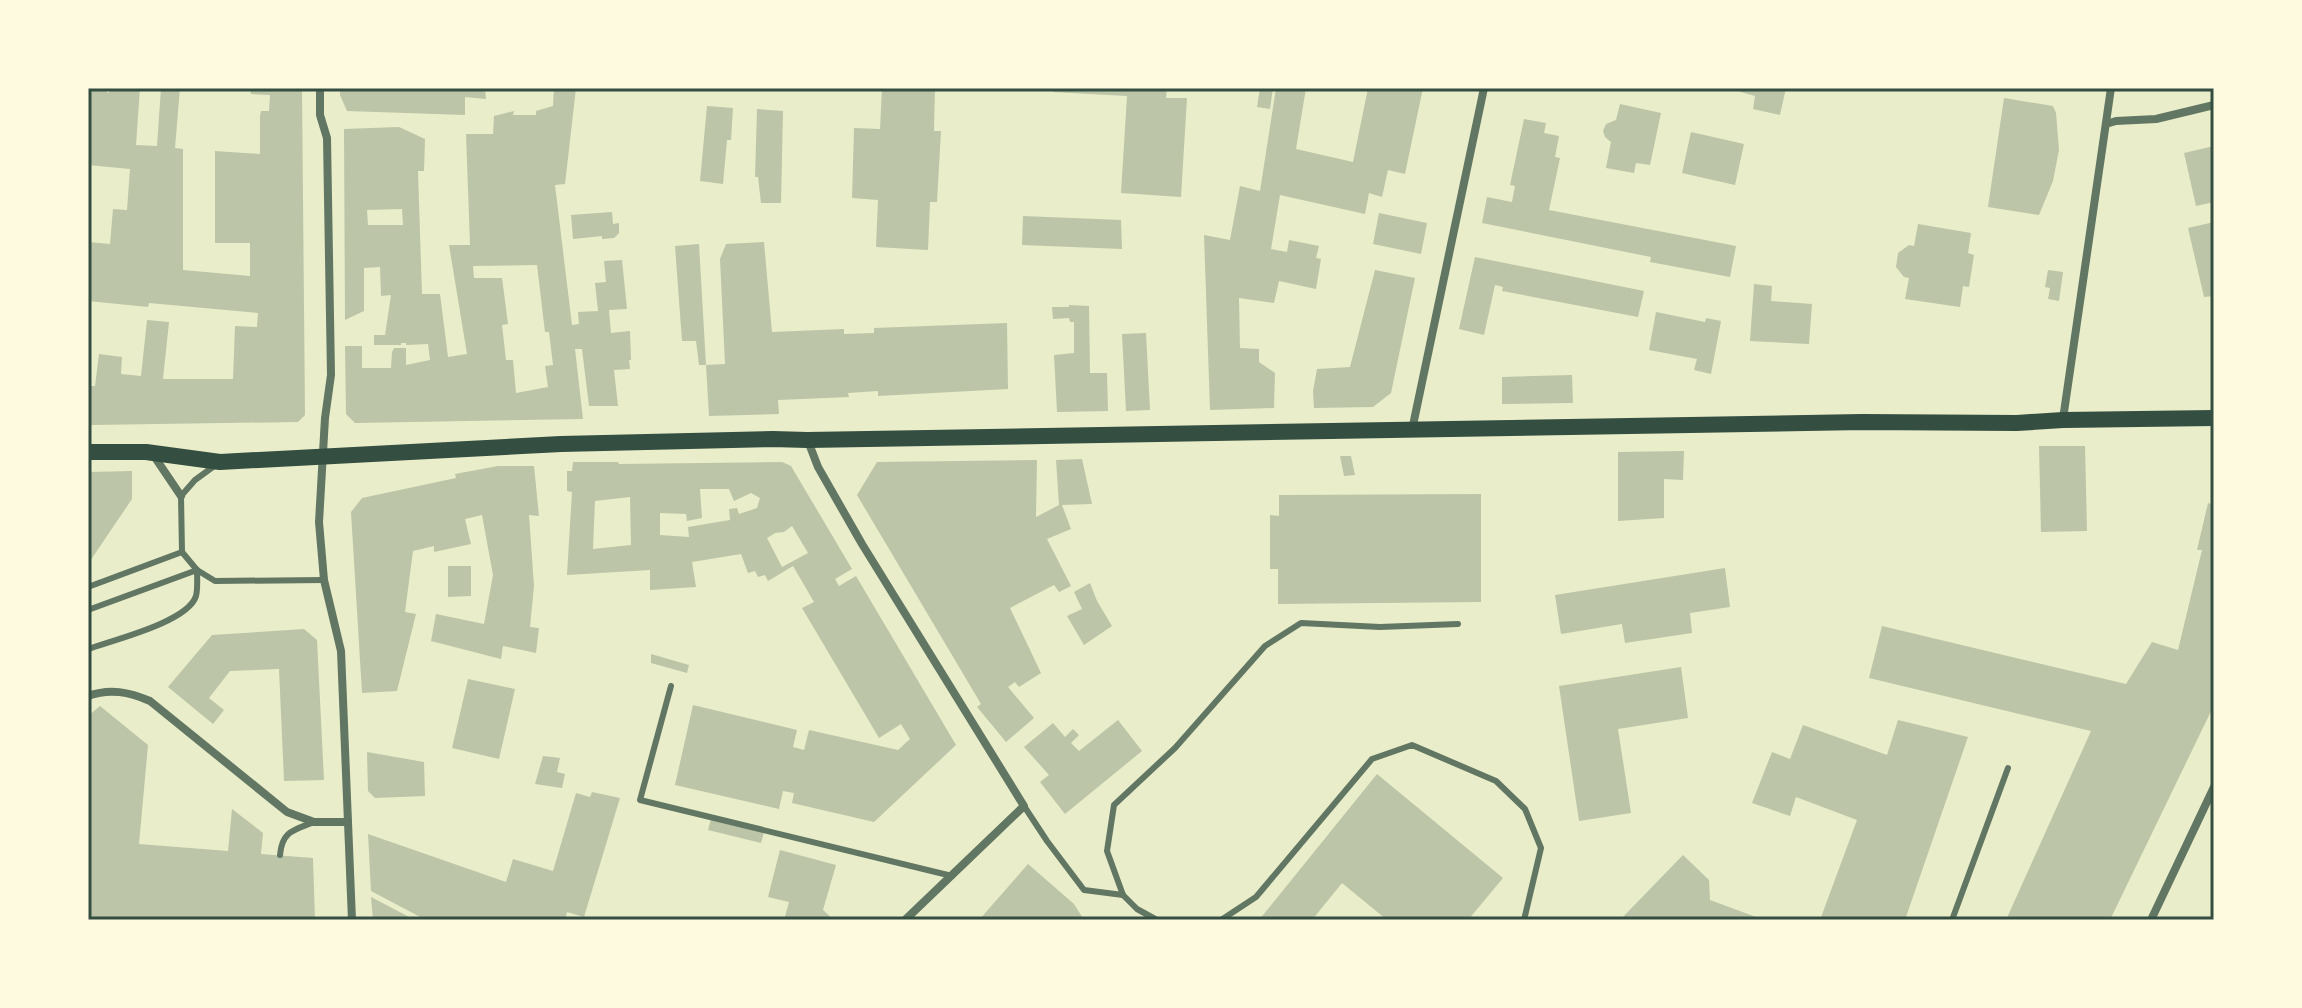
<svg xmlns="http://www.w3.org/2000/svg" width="2302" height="1008" viewBox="0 0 2302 1008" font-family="Mulish,sans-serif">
  <rect width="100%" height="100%" fill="#e9edc9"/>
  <g fill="#bcc5a7" fill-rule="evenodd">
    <path d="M88,88H104L108,93L114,88H140L136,145L157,146L161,88H180L175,148L183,149V270L250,276V243H215V151L260,154V116L261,111H269L270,95L251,94L250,88H302L305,415L298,422L91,425L90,431H88V386H95L99,354L122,357L121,374L141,376L147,320L169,322L163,379H233L235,326L257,327L258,313L149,303L148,307L88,301V242L110,244L113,209L127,210L130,169L88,165Z"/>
    <path d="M340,88H485L486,99L465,97V115L347,111L340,95Z"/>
    <path d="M554,88H576L565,184L555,185L572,325L579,324L578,312L598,311L595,283L606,282L604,261L622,260L627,309L609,310L611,333L630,331L631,360H629L630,369L614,370L618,406H589L582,349H575L583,419L355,423L346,414L345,346H362V368H391L392,352L394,348H406V365L430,360L428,344L406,345V343H401V345H374V335H385L391,295L381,296L380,267L364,268V311L345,320L344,129L399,127L425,139L424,171H418L422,294H440L448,357L467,354L449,245H470L466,134H493L494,116L514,111L513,115H536V111L553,106ZM402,209L403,225H368L367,210ZM537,265L545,332H549L553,365L545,366L548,387L516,393L513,360H506L502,325L508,324L502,278H474L473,266Z"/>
    <path d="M882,88H935L934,131H941L937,202H930L928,250L876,247L878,200L852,198L854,128L880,129Z"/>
    <path d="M1053,88H1167L1166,98H1187L1181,197L1121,193L1127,96L1053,92Z"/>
    <path d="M1260,88H1273L1270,109L1257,107Z"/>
    <path d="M1276,88H1306L1296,149L1353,162L1368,88H1423L1405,174L1388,170L1382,197L1369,193L1365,214L1280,195L1271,249L1287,252L1289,240L1319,246L1316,258L1321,259L1316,289L1279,281L1274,303L1239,298L1240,348L1259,349V362L1275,373L1274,408L1210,410L1204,235L1230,240L1240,186L1260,191Z"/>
    <path d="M1727,88H1786L1780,115L1753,109L1755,96Z"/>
    <path d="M2004,98L2053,106L2056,113L2059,150L2053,181L2039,215L1988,207Z"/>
    <path d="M1620,104L1661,113L1650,165L1636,163L1634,173L1606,168L1611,142L1605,137L1603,131L1606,124L1616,120Z"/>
    <path d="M707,106L733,108L731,140H727L723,184L700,181Z"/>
    <path d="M757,109L783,111L781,203H761L758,177H755Z"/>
    <path d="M1524,119L1546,123L1544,133L1559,136L1555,157L1560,158L1549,210L1736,246L1730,277L1650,262L1651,257L1482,223L1487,197L1512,202L1515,186L1510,185Z"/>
    <path d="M1691,132L1744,144L1735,185L1682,173Z"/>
    <path d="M2214,146V202L2196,206L2184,153Z"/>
    <path d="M612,212L613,224L619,223V233L614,238L602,239V236L573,239L571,215Z"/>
    <path d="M1379,213L1427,223L1421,254L1373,244Z"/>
    <path d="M1023,216L1121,220L1122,249L1022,245Z"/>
    <path d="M2214,222V296L2204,297L2188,228Z"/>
    <path d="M1918,224L1971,233L1968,253L1974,255L1969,287L1963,286L1960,307L1905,299L1909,278L1904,277L1896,267L1898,253L1909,245L1914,246Z"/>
    <path d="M764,242L772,332L844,329V334L874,333V328L1007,323L1008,389L878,396V391L848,393L849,397L778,400L779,414L709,416L706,365L725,364L720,259L726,244Z"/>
    <path d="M699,244L706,365H699L696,341H682L675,246Z"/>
    <path d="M1475,257L1644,291L1638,317L1502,291L1503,287L1495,285L1484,335L1459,329Z"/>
    <path d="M1375,270L1415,278L1391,393L1373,407L1314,408L1313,391L1317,369L1350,367Z"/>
    <path d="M2048,270L2063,272L2059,301L2048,299L2050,288L2045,287Z"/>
    <path d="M1754,284L1772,286L1771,301L1812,304L1809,344L1750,341Z"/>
    <path d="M1069,305L1089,306L1090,373H1107L1108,411L1057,412L1054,355L1074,353V322H1070L1069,318L1053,319L1052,307H1069Z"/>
    <path d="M1656,312L1705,322L1706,318L1721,321L1711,374L1694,370L1697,359L1649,350Z"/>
    <path d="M1146,333L1150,410L1126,411L1122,334Z"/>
    <path d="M1572,375L1573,403L1502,404V377Z"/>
    <path d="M2039,446H2085L2087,531L2041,532Z"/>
    <path d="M1684,451L1683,480L1664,479V518L1618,521V452Z"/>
    <path d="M1340,456H1351L1355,475L1344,476Z"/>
    <path d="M1082,459L1092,504L1062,505L1071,529L1047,539L1071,586L1059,592L1054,585L1010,608L1041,673L1019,687L1015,682L1008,687L1034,718L1006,742L977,707L981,704L857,495L877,462L1037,460L1036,517L1059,505L1056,460Z"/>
    <path d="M573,462H618L619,464L782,462L791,466L852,569L835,579L839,586L856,576L956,745L874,822L792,803L794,793L783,791L779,809L675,785L693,705L797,730L793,747L804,750L809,730L898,750L910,739L901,724L879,738L802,608L814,602L793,566L768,581L765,575L758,577L755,571L748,573L741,554L692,562L696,587L650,590V570L567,575L572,492L567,491V471H572ZM700,489H729L734,501L751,493L760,498L757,508L739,514L737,508L729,509L730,520L688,527L689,537L660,535V513L686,514L687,521L702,518ZM630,497L631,545L593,549L595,501ZM792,526L808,553L782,567L767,538L775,533L784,532Z"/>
    <path d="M498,466H534L539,516L529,515L534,586L530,627L539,628L536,653L503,646L501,659L431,641L436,614L484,624L493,575L482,515L465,519L471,544L434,552V546L413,551L405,612L416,614L397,691L362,693L351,512L362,498L456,478L455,474Z"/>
    <path d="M132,471V499L88,564V472Z"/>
    <path d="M1481,494V602L1278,604V569H1270V515L1279,516V495Z"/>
    <path d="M2208,503L2214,505V705L2110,920H2006L2091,731L1869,678L1882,626L2126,684L2152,642L2178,650L2202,550H2197Z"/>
    <path d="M448,566H471V596L448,597Z"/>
    <path d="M1725,568L1730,607L1690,613L1692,633L1625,643L1622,624L1561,634L1555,595Z"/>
    <path d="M1090,583L1097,601L1112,626L1084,645L1067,616L1082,609L1074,592Z"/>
    <path d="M304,629L317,640L324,780L284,781L279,669L230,671L209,698L224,710L213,724L168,687L212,635Z"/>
    <path d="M651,654L689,665L687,673L651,663Z"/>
    <path d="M1681,667L1688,718L1618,729L1631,813L1579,821L1559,686Z"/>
    <path d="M468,679L515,689L499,759L452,748Z"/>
    <path d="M100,706L148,745L139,844L228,851L232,809L263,833L261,854L313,858L315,920H88V716Z"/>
    <path d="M1118,720L1142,751L1065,814L1040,782L1049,775L1024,747L1053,723L1065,737L1073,729L1079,735L1071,743L1079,751Z"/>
    <path d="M1898,720L1968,737L1905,920H1820L1857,820L1796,797L1790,816L1752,803L1772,752L1790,759L1803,725L1887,755Z"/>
    <path d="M367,752L424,762L425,796L375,798L368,791Z"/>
    <path d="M543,756L560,758L557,772L565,774L562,788L535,784Z"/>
    <path d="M1377,774L1503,878L1468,920H1387L1342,883L1312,920H1259Z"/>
    <path d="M592,792L620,798L584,917L567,912L565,920H426L371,891L368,834L506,882L513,859L553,871L576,793L590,797Z"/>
    <path d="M711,819L764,832L761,843L708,830Z"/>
    <path d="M780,850L836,865L823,910L834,920H784L789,902L768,897Z"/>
    <path d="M1683,855L1709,880L1710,900L1764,920H1620Z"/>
    <path d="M1028,864L1074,904L1084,920H979Z"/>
    <path d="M371,897L415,920H373Z"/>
  </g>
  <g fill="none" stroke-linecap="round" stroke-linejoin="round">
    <g stroke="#617663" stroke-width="6">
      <path d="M217,464L195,480L181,496L182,552L197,570L215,581L324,580"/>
      <path d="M88,587L182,552"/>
      <path d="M88,610L197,570"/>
      <path d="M88,649C113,640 188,622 196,596C198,588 197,578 197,570"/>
      <path d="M671,686L640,800L952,876"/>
      <path d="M1024,806L1047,841L1084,890L1123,895"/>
      <path d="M280,855C282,831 294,830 314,822"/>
      <path d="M1157,920L1137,909L1123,895L1107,851L1114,805L1175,748L1265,646L1301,623L1380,627L1458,624"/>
      <path d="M1221,920L1256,897L1372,759L1412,745L1496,781L1525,809L1541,848L1524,920"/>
      <path d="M1952,920L2008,768"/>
    </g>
    <g stroke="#617663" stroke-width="8">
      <path d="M320,88V115L327,138L331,375L325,418L319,522L324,580L341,651L352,920"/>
      <path d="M2106,124L2116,121L2156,119L2214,105"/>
      <path d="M2063,419L2111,88"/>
      <path d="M1412,430L1484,88"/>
      <path d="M808,441L818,467L862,544L1024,806L905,920"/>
      <path d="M152,453L181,496"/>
      <path d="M88,696C110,688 129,692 150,701L287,812L314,822H348"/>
      <path d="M2151,920L2214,787"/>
    </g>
    <path stroke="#344e41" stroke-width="16" d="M88,452H146L220,462L561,444L773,439L807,440L1862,422L2017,423L2063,420L2214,418"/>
  </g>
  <rect width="2302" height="1008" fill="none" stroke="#fefae0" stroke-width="180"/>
  <rect x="90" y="90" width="2122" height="828" fill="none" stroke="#344e41" stroke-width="3"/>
</svg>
